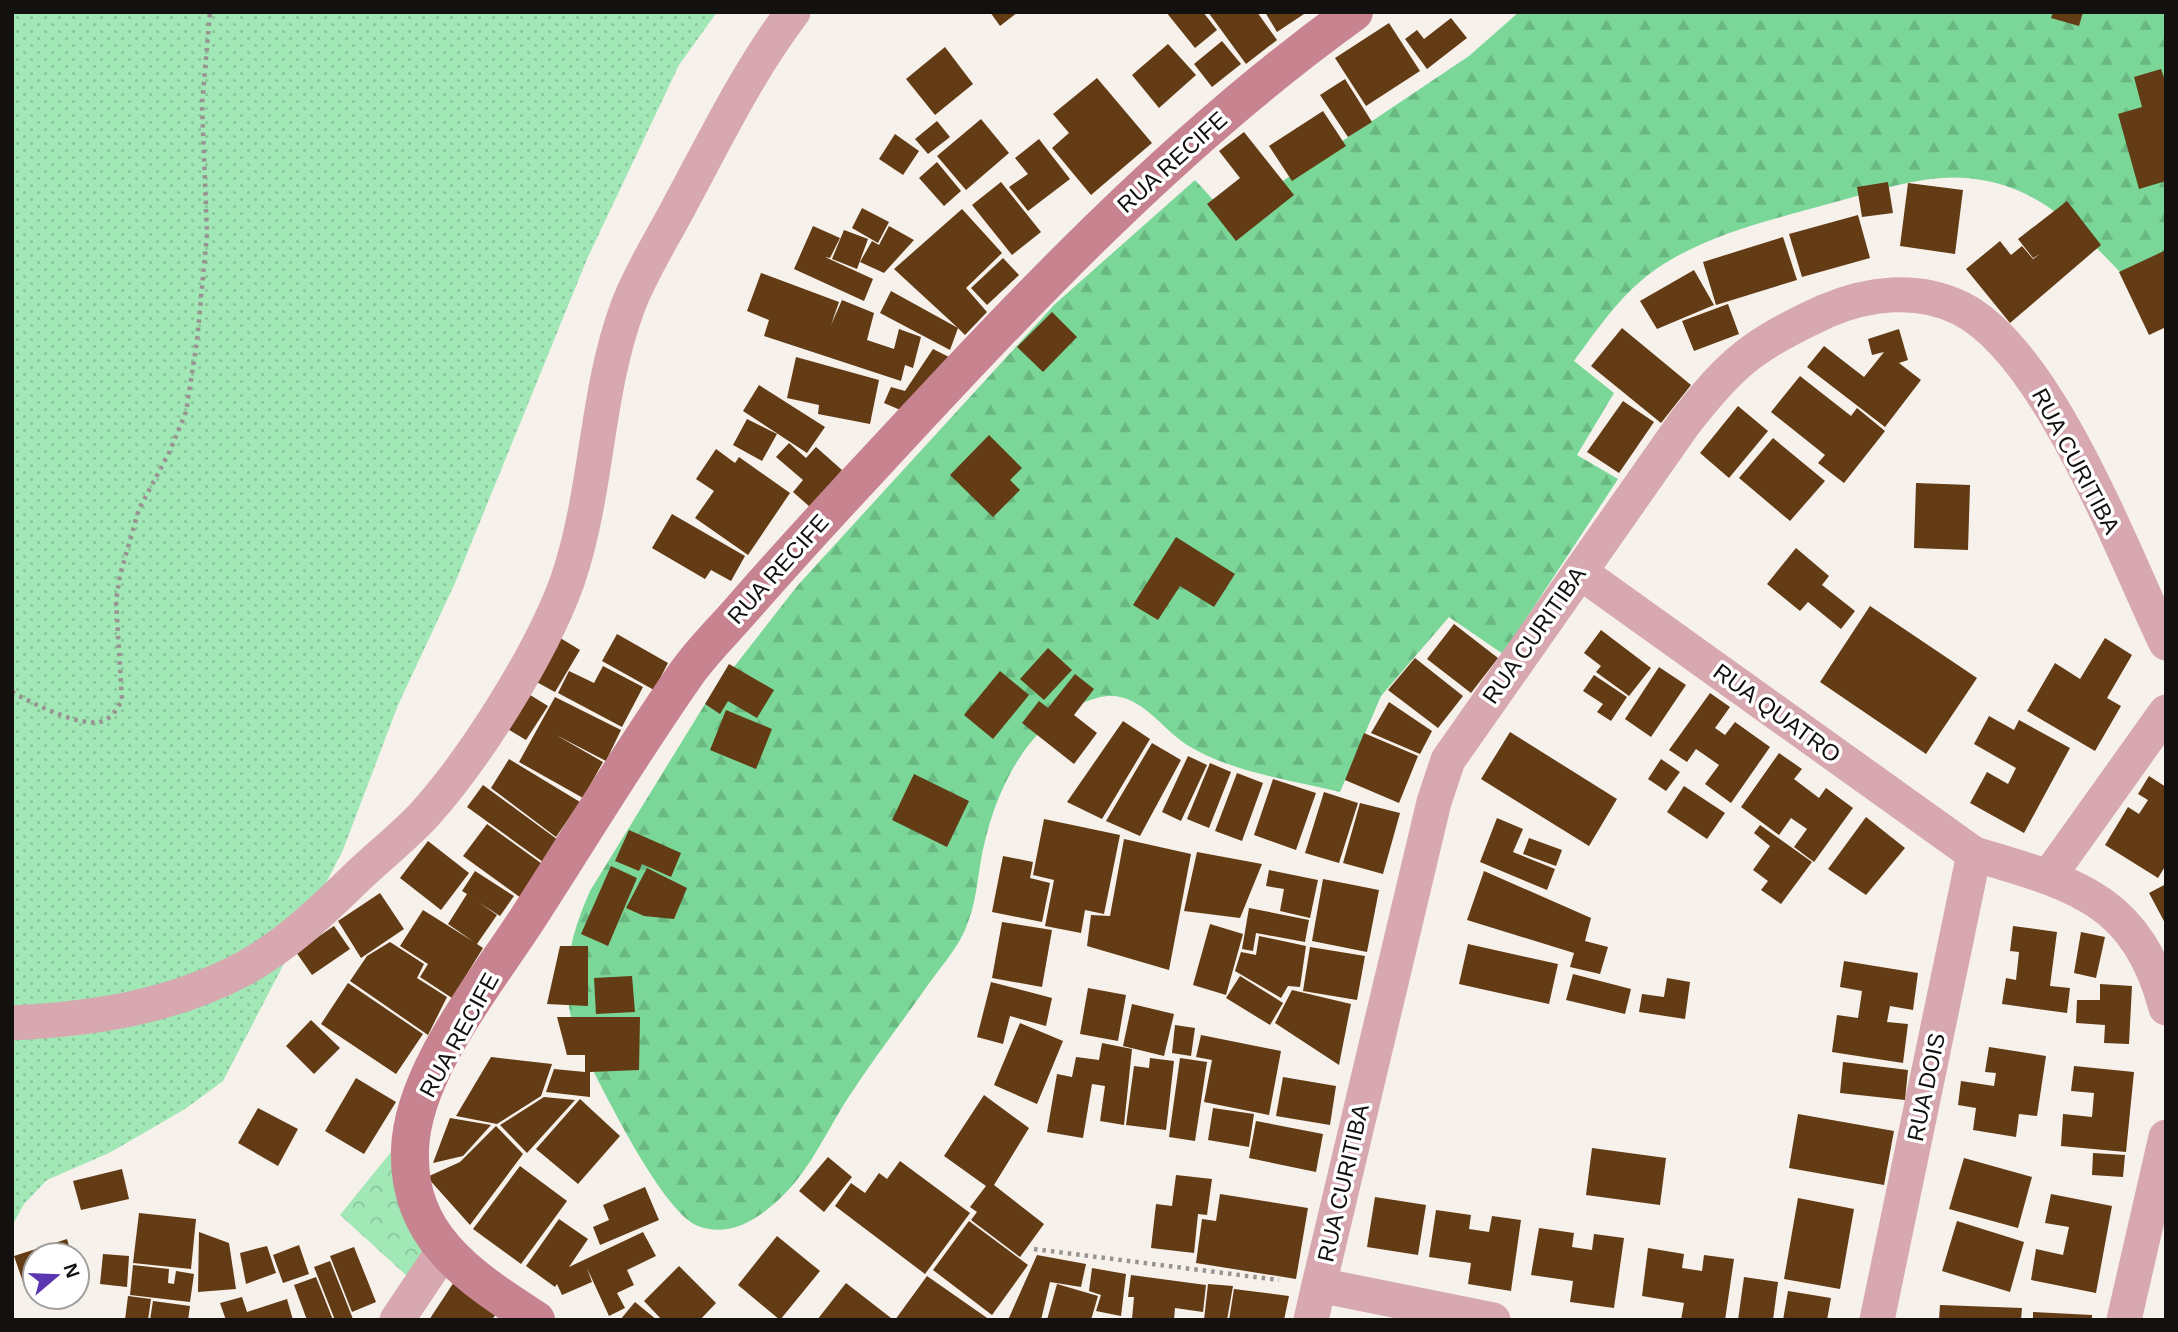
<svg xmlns="http://www.w3.org/2000/svg" width="2178" height="1332" viewBox="0 0 2178 1332" font-family="Helvetica,sans-serif">
  <defs>
    <pattern id="grass-dots" width="8" height="8" patternUnits="userSpaceOnUse" patternTransform="scale(1.75)"><rect width="8" height="8" fill="#a2e7b6"/><path d="M2 2h.1M6 6h.1" fill="none" stroke="#8bc59b" stroke-width="1.8" stroke-linecap="round"/></pattern>
    <pattern id="forest-firs" width="22" height="20" patternUnits="userSpaceOnUse" patternTransform="scale(1.75)"><rect width="22" height="20" fill="#7ad798"/><path d="M5 1l3.5 6h-7zM16 11l3.5 6h-7z" fill="#69b882"/></pattern>
    <pattern id="park-crowns" width="20" height="18" patternUnits="userSpaceOnUse" patternTransform="scale(1.75)"><rect width="20" height="18" fill="#a2e7b6"/><path d="M2 6a3 3 0 1 1 6 0M12 15a3 3 0 1 1 6 0" fill="none" stroke="#8bc59b"/></pattern>
  </defs>
  <rect width="100%" height="100%" fill="#f7f1ec"/>
  <path fill="url(#grass-dots)" d="M12,12H717L679,65L587,259L455,583L398,705L343,850L223,1081L185,1109L111,1152L47,1180L24,1204L12,1226Z"/>
  <path fill="url(#forest-firs)" d="M1519,12H2166V320C2121,277 2073,211 2014,189C1991,180 1966,176 1941,178C1902,181 1865,194 1828,204C1771,220 1709,234 1659,267C1623,291 1599,327 1574,361L1614,393L1577,455L1618,479L1503,654L1449,617L1381,696L1340,792C1290,780 1231,772 1187,745C1158,726 1137,687 1097,698C1033,715 999,782 985,841C978,867 978,897 968,922C961,944 943,964 930,982C903,1021 873,1059 848,1098C821,1140 806,1181 764,1212C744,1227 721,1235 698,1226C661,1211 602,1087 582,1049C557,994 566,945 590,891L705,704L798,585L1055,304L1195,180L1229,217L1469,56Z"/>
  <path fill="url(#park-crowns)" d="M412,1126L425,1227L418,1286L340,1215Z"/>
  <g fill="#633b14">
    <path d="M990,12H1018L1000,26Z"/>
    <path d="M1166,12H1203L1217,30L1195,48Z"/>
    <path d="M1208,12H1257L1277,40L1246,64Z"/>
    <path d="M1265,12H1307L1277,32Z"/>
    <path d="M2053,12H2083L2079,26L2051,18Z"/>
    <path d="M1451,18L1467,38L1427,69L1405,39L1417,30L1424,39Z"/>
    <path d="M1389,23L1420,71L1366,106L1335,58Z"/>
    <path d="M1222,41L1241,64L1212,87L1194,64Z"/>
    <path d="M1168,44L1196,75L1159,108L1132,75Z"/>
    <path d="M945,47L973,84L935,115L906,79Z"/>
    <path d="M2161,69L2166,84V181L2139,189L2118,114L2142,107L2134,77Z"/>
    <path d="M1097,78L1152,143L1091,195L1052,148L1069,133L1053,114Z"/>
    <path d="M1345,79L1372,122L1348,137L1320,95Z"/>
    <path d="M1323,111L1346,146L1292,181L1269,146Z"/>
    <path d="M981,119L1009,153L966,190L937,156Z"/>
    <path d="M937,121L950,137L928,154L915,139Z"/>
    <path d="M1244,132L1294,195L1236,241L1207,204L1240,178L1219,151Z"/>
    <path d="M895,134L919,151L903,175L879,159Z"/>
    <path d="M1039,139L1070,179L1028,211L1009,187L1028,174L1015,158Z"/>
    <path d="M937,162L961,191L944,206L919,178Z"/>
    <path d="M1001,182L1041,232L1012,255L972,205Z"/>
    <path d="M1888,182L1893,213L1862,217L1857,187Z"/>
    <path d="M1908,183L1963,190L1955,254L1900,246Z"/>
    <path d="M2067,201L2101,245L2010,323L1966,269L2000,241L2011,255L2022,246L2033,259L2040,254L2033,258L2018,239Z"/>
    <path d="M862,208L889,222L878,243L852,228Z"/>
    <path d="M962,209L1002,253L966,288L987,312L965,335L958,328L950,350L880,313L891,291L958,328L894,269Z"/>
    <path d="M1858,215L1870,258L1802,277L1789,234Z"/>
    <path d="M813,226L840,238L830,258L825,257L873,279L864,301L794,269Z"/>
    <path d="M889,226L914,240L884,273L860,262L872,241L879,245Z"/>
    <path d="M844,230L868,239L857,269L832,259Z"/>
    <path d="M1783,237L1797,280L1716,305L1703,262Z"/>
    <path d="M2166,250V327L2149,335L2119,272Z"/>
    <path d="M1003,258L1019,275L987,305L971,288Z"/>
    <path d="M1694,270L1714,305L1657,329L1640,301Z"/>
    <path d="M761,273L839,302L831,325L842,300L874,313L867,340L894,349L899,329L921,337L913,368L905,365L901,381L764,336L769,320L747,311Z"/>
    <path d="M1728,304L1739,334L1694,351L1682,321Z"/>
    <path d="M1052,312L1077,337L1043,372L1017,347Z"/>
    <path d="M1622,328L1691,385L1661,423L1591,366Z"/>
    <path d="M1899,329L1908,360L1899,363L1921,380L1885,427L1807,367L1824,346L1864,377L1884,352L1872,355L1868,339Z"/>
    <path d="M933,349L951,358L912,415L884,403L891,387L905,391Z"/>
    <path d="M796,357L879,380L870,424L818,414L819,405L787,398Z"/>
    <path d="M1800,376L1851,416L1857,408L1885,431L1844,483L1818,463L1825,455L1771,412Z"/>
    <path d="M759,385L825,427L807,453L743,411Z"/>
    <path d="M1623,401L1654,422L1619,473L1587,452Z"/>
    <path d="M1738,406L1768,431L1729,478L1700,453Z"/>
    <path d="M747,419L777,434L762,461L733,445Z"/>
    <path d="M989,435L1022,468L1010,480L1020,490L993,517L950,475Z"/>
    <path d="M1773,438L1825,481L1790,521L1739,478Z"/>
    <path d="M789,443L806,458L816,447L842,470L810,507L793,492L803,480L776,457Z"/>
    <path d="M716,449L735,463L739,457L790,493L748,555L695,518L714,491L696,479Z"/>
    <path d="M1916,483L1970,485L1968,550L1914,548Z"/>
    <path d="M672,514L745,556L731,581L711,570L705,579L652,548Z"/>
    <path d="M1176,537L1235,574L1214,607L1180,586L1158,620L1133,605Z"/>
    <path d="M1796,548L1829,576L1822,585L1855,611L1841,629L1808,602L1800,611L1767,584Z"/>
    <path d="M1870,606L1977,678L1926,754L1820,682Z"/>
    <path d="M1454,624L1498,658L1471,693L1427,659Z"/>
    <path d="M1601,630L1651,668L1629,696L1596,672L1601,666L1584,653Z"/>
    <path d="M617,634L668,663L654,690L602,661Z"/>
    <path d="M557,636L580,650L555,692L531,679Z"/>
    <path d="M2105,638L2132,655L2107,698L2121,706L2095,751L2027,711L2055,663L2080,679Z"/>
    <path d="M1048,648L1072,670L1044,700L1020,679Z"/>
    <path d="M1415,658L1463,696L1438,728L1388,690Z"/>
    <path d="M729,664L774,690L757,718L728,701L720,714L705,704Z"/>
    <path d="M603,666L643,687L622,727L558,693L569,671L594,683Z"/>
    <path d="M1659,667L1686,685L1651,737L1625,719Z"/>
    <path d="M1000,671L1029,695L993,739L964,715Z"/>
    <path d="M1075,674L1094,689L1074,715L1097,733L1074,764L1022,723L1039,701L1048,708Z"/>
    <path d="M1594,675L1627,697L1611,721L1597,712L1603,704L1583,691Z"/>
    <path d="M522,690L548,706L526,740L501,725Z"/>
    <path d="M1710,693L1730,707L1715,728L1725,735L1735,722L1770,747L1731,803L1705,784L1719,765L1696,749L1687,762L1669,750Z"/>
    <path d="M555,697L621,730L606,761L556,735L603,762L583,798L519,762Z"/>
    <path d="M1389,702L1432,731L1420,754L1371,733Z"/>
    <path d="M726,710L772,729L756,769L710,750Z"/>
    <path d="M1989,716L2014,730L2019,720L2070,748L2024,833L1970,803L1987,772L2008,784L2016,768L1974,744Z"/>
    <path d="M1123,721L1150,739L1102,819L1067,802Z"/>
    <path d="M1510,732L1617,799L1589,846L1481,779Z"/>
    <path d="M1364,733L1418,756L1399,803L1345,780Z"/>
    <path d="M1152,743L1181,760L1140,836L1106,821Z"/>
    <path d="M1779,753L1802,769L1794,779L1819,798L1826,788L1853,808L1814,862L1794,847L1807,829L1791,818L1779,835L1741,807Z"/>
    <path d="M1188,756L1207,765L1181,821L1162,812Z"/>
    <path d="M509,759L580,802L556,837L491,788Z"/>
    <path d="M1661,759L1680,772L1666,791L1648,779Z"/>
    <path d="M1210,763L1231,772L1209,828L1187,819Z"/>
    <path d="M1237,773L1263,783L1242,841L1215,831Z"/>
    <path d="M914,774L969,801L947,847L892,820Z"/>
    <path d="M2149,776L2166,787V865L2158,878L2105,845L2128,807L2139,814L2148,800L2138,794Z"/>
    <path d="M1273,779L1316,793L1296,850L1254,835Z"/>
    <path d="M483,785L558,840L543,862L467,807Z"/>
    <path d="M1684,786L1725,813L1707,839L1667,812Z"/>
    <path d="M1324,792L1358,803L1339,863L1305,853Z"/>
    <path d="M1360,803L1400,813L1383,874L1343,863Z"/>
    <path d="M1866,817L1905,848L1866,895L1828,869Z"/>
    <path d="M1497,818L1523,829L1513,852L1555,869L1547,890L1480,862Z"/>
    <path d="M1044,819L1120,835L1104,914L1085,910L1081,933L1045,926L1054,880L1033,875Z"/>
    <path d="M487,824L545,866L521,898L463,856Z"/>
    <path d="M1760,825L1812,862L1781,904L1761,890L1768,881L1753,870L1770,846L1754,833Z"/>
    <path d="M629,830L681,853L671,877L642,864L639,871L615,861Z"/>
    <path d="M1529,838L1562,850L1556,866L1523,854Z"/>
    <path d="M1124,839L1191,854L1169,970L1087,946L1091,915L1110,916Z"/>
    <path d="M428,841L469,873L441,910L400,878Z"/>
    <path d="M1197,852L1262,864L1240,918L1184,911Z"/>
    <path d="M1003,856L1033,862L1030,878L1050,883L1042,922L992,912Z"/>
    <path d="M611,866L637,878L608,946L581,934Z"/>
    <path d="M647,868L687,888L674,919L644,916L626,908Z"/>
    <path d="M1269,870L1318,880L1310,918L1280,911L1284,889L1266,886Z"/>
    <path d="M475,871L514,896L500,916L478,902L497,915L477,944L483,948L452,998L420,977L428,964L400,946L423,910L474,942L448,924L467,894L462,891Z"/>
    <path d="M1484,871L1591,918L1585,941L1608,947L1600,974L1570,967L1574,953L1467,920Z"/>
    <path d="M1323,879L1379,890L1367,952L1312,941Z"/>
    <path d="M2166,884V925L2149,893Z"/>
    <path d="M380,893L404,929L361,958L338,921Z"/>
    <path d="M1249,908L1309,920L1305,942L1256,933L1253,951L1242,949Z"/>
    <path d="M1002,922L1052,930L1042,987L992,978Z"/>
    <path d="M1210,924L1243,934L1226,995L1193,985Z"/>
    <path d="M334,926L350,949L312,975L296,952Z"/>
    <path d="M2013,926L2057,932L2050,986L2070,988L2067,1013L2002,1004L2006,978L2016,980L2019,952L2010,951Z"/>
    <path d="M2081,932L2105,937L2096,978L2074,973Z"/>
    <path d="M1259,936L1306,946L1300,987L1288,986L1281,998L1235,971L1241,952L1256,955Z"/>
    <path d="M390,942L424,964L417,978L447,997L428,1035L350,981L367,956Z"/>
    <path d="M1468,944L1558,964L1549,1004L1459,984Z"/>
    <path d="M560,946H588V1006L547,1004Z"/>
    <path d="M1310,947L1365,956L1357,1000L1303,991Z"/>
    <path d="M1844,961L1918,973L1913,1010L1890,1006L1887,1022L1908,1024L1903,1063L1832,1052L1837,1015L1858,1018L1862,991L1840,987Z"/>
    <path d="M1573,974L1631,989L1625,1014L1566,1000Z"/>
    <path d="M632,976L635,1012L596,1014L594,978Z"/>
    <path d="M1240,976L1283,1003L1270,1025L1226,998Z"/>
    <path d="M1667,978L1690,982L1685,1019L1639,1012L1642,994L1664,997Z"/>
    <path d="M991,982L1052,998L1046,1026L1010,1016L1003,1044L977,1037Z"/>
    <path d="M348,983L423,1034L396,1074L321,1024Z"/>
    <path d="M2100,984L2132,986L2129,1044L2104,1043L2105,1025L2076,1023L2077,1000H2100Z"/>
    <path d="M1088,988L1126,995L1118,1041L1080,1034Z"/>
    <path d="M1292,990L1351,1004L1339,1065L1275,1023Z"/>
    <path d="M1132,1004L1174,1014L1164,1056L1123,1046Z"/>
    <path d="M557,1017H640L639,1070L590,1072V1097L546,1092L554,1069L585,1072V1055H567Z"/>
    <path d="M311,1020L340,1048L314,1074L286,1046Z"/>
    <path d="M1020,1023L1063,1041L1037,1104L994,1085Z"/>
    <path d="M1175,1025L1195,1028L1191,1056L1172,1053Z"/>
    <path d="M1201,1035L1281,1051L1269,1115L1204,1102L1212,1060L1196,1057Z"/>
    <path d="M1102,1043L1132,1049L1124,1125L1100,1121L1105,1086L1092,1084L1083,1138L1047,1132L1057,1074L1072,1077L1076,1057L1099,1060Z"/>
    <path d="M1989,1047L2046,1056L2037,1116L2019,1114L2016,1137L1973,1130L1976,1108L1958,1105L1961,1081L1994,1086L1996,1073L1985,1072Z"/>
    <path d="M491,1057L552,1064L541,1096L497,1124L456,1116Z"/>
    <path d="M1150,1058L1174,1061L1166,1130L1126,1125L1134,1066L1149,1068Z"/>
    <path d="M1180,1058L1207,1062L1195,1141L1169,1137Z"/>
    <path d="M1843,1062L1908,1070L1905,1100L1840,1093Z"/>
    <path d="M2074,1066L2134,1072L2126,1152L2061,1146L2063,1114L2092,1117L2094,1093L2071,1091Z"/>
    <path d="M1283,1077L1336,1086L1330,1125L1276,1116Z"/>
    <path d="M356,1078L396,1102L364,1154L325,1131Z"/>
    <path d="M984,1095L1029,1128L994,1185L1044,1224L1020,1257L971,1220L977,1212L970,1207L986,1186L944,1156Z"/>
    <path d="M544,1097L575,1100L527,1153L500,1125Z"/>
    <path d="M580,1099L620,1136L578,1184L536,1149Z"/>
    <path d="M258,1108L298,1129L278,1166L238,1143Z"/>
    <path d="M1213,1108L1254,1114L1249,1147L1208,1140Z"/>
    <path d="M1798,1114L1894,1131L1884,1185L1789,1168Z"/>
    <path d="M450,1118L491,1125L463,1156L433,1163Z"/>
    <path d="M1256,1121L1323,1134L1316,1172L1249,1158Z"/>
    <path d="M496,1126L523,1154L470,1225L427,1177L460,1162Z"/>
    <path d="M1592,1148L1666,1158L1660,1205L1586,1195Z"/>
    <path d="M2093,1153L2125,1155L2123,1177L2092,1175Z"/>
    <path d="M828,1157L852,1177L824,1212L799,1191Z"/>
    <path d="M1964,1158L2032,1177L2018,1228L1949,1209Z"/>
    <path d="M900,1161L970,1213L925,1274L835,1206L851,1183L865,1193L879,1173L887,1179Z"/>
    <path d="M520,1166L567,1201L521,1264L473,1229Z"/>
    <path d="M122,1169L129,1199L81,1210L73,1181Z"/>
    <path d="M1176,1175L1212,1179L1207,1215L1198,1214L1194,1253L1151,1248L1156,1204L1172,1206Z"/>
    <path d="M645,1187L659,1220L600,1245L593,1227L609,1220L603,1205Z"/>
    <path d="M1220,1194L1308,1208L1296,1279L1196,1263L1202,1219L1216,1221Z"/>
    <path d="M2051,1194L2112,1206L2096,1293L2031,1280L2036,1249L2063,1255L2069,1227L2045,1223Z"/>
    <path d="M1375,1197L1426,1205L1418,1255L1367,1247Z"/>
    <path d="M1798,1198L1854,1209L1840,1289L1784,1279Z"/>
    <path d="M1436,1210L1471,1215L1469,1229L1489,1232L1492,1216L1521,1220L1511,1291L1468,1284L1471,1263L1429,1257Z"/>
    <path d="M139,1213L196,1219L191,1269L133,1263Z"/>
    <path d="M559,1219L588,1239L569,1267L643,1232L656,1256L627,1270L634,1285L617,1293L625,1308L609,1316L587,1268L592,1282L562,1295L557,1284L555,1287L526,1266Z"/>
    <path d="M969,1221L1028,1265L992,1315L933,1270Z"/>
    <path d="M1957,1221L2024,1242L2010,1292L1942,1271Z"/>
    <path d="M1539,1228L1574,1233L1572,1247L1592,1250L1594,1234L1624,1238L1614,1308L1570,1302L1573,1281L1531,1275Z"/>
    <path d="M199,1232L229,1243L236,1289L198,1292Z"/>
    <path d="M777,1236L820,1271L780,1320L738,1285Z"/>
    <path d="M67,1239L72,1255H35V1282L24,1285L14,1256Z"/>
    <path d="M299,1245L309,1274L283,1283L273,1255Z"/>
    <path d="M267,1246L276,1273L246,1284L240,1253Z"/>
    <path d="M354,1247L376,1302L352,1312L330,1256Z"/>
    <path d="M1648,1248L1684,1254L1682,1268L1702,1271L1704,1255L1734,1259L1725,1320H1681L1684,1303L1642,1296Z"/>
    <path d="M103,1254L129,1256L127,1287L100,1284Z"/>
    <path d="M1037,1255L1086,1264L1081,1287L1050,1282L1041,1320H1008Z"/>
    <path d="M330,1261L353,1319L335,1320L314,1267Z"/>
    <path d="M133,1265L169,1269L168,1283L174,1284L176,1271L194,1274L190,1302L130,1295Z"/>
    <path d="M679,1266L716,1303L700,1320H662L644,1301Z"/>
    <path d="M1092,1268L1126,1274L1121,1316L1096,1311L1101,1295L1089,1291Z"/>
    <path d="M1131,1275L1206,1285L1203,1312L1175,1308L1174,1320L1132,1319L1134,1297H1128Z"/>
    <path d="M927,1276L990,1320H895Z"/>
    <path d="M316,1277L333,1320H307L294,1285Z"/>
    <path d="M1744,1277L1778,1282L1773,1320H1738Z"/>
    <path d="M454,1282L498,1311L492,1320H429Z"/>
    <path d="M846,1283L891,1318L889,1320H817Z"/>
    <path d="M1057,1284L1098,1296L1091,1320H1047Z"/>
    <path d="M1208,1284L1233,1286L1227,1320H1204Z"/>
    <path d="M1234,1289L1289,1296L1284,1320H1229Z"/>
    <path d="M1788,1291L1831,1298L1827,1320H1783Z"/>
    <path d="M128,1296L151,1299L148,1320H125Z"/>
    <path d="M242,1297L247,1312L287,1299L293,1320H226L220,1303Z"/>
    <path d="M153,1301L190,1306L188,1320H150Z"/>
    <path d="M635,1302L657,1320H620Z"/>
    <path d="M1940,1305L2022,1308L2021,1320H1939Z"/>
    <path d="M2033,1312L2092,1315V1320H2033Z"/>
  </g>
  <g fill="none" stroke-linecap="round" stroke-linejoin="round">
    <g stroke="#989390" stroke-width="4.5" stroke-dasharray="3.5 5" stroke-linecap="butt">
      <path d="M12,692C32,703 77,726 99,722C111,720 117,709 122,700L116,601L120,575L139,509L169,453L186,412L197,341L207,234L202,105L210,12"/>
      <path d="M1034,1249L1279,1280"/>
    </g>
    <g stroke="#d8a8b0" stroke-width="35">
      <path d="M1580,572L1974,854C2071,883 2137,897 2166,1008"/>
      <path d="M2049,876L2166,712"/>
      <path d="M12,1023C94,1019 172,1007 245,968C288,944 322,911 357,877C378,857 402,838 423,816C474,760 541,654 567,582C598,493 595,394 628,306C640,274 659,244 675,214C712,146 746,74 793,12"/>
      <path d="M1319,1285L1434,802L1448,760L1683,425C1731,362 1754,344 1826,311C1868,293 1917,287 1960,308C2049,352 2123,554 2166,643"/>
      <path d="M397,1320L444,1250"/>
      <path d="M1311,1320L1319,1285L1493,1320"/>
      <path d="M1877,1320L1974,854"/>
      <path d="M2124,1320L2166,1137"/>
    </g>
    <path stroke="#c88391" stroke-width="38" d="M536,1320C470,1277 407,1238 410,1150C412,1073 485,984 526,921C579,839 630,754 686,674C702,651 724,630 742,609C784,561 827,514 870,468C1021,305 1173,142 1354,12"/>
  </g>
  <g text-anchor="middle" dominant-baseline="central" stroke-width="7" stroke-linejoin="round" paint-order="stroke">
    <g font-size="23" fill="#13110f" stroke="#fff">
      <text transform="translate(1172 162) rotate(-42)">RUA RECIFE</text>
      <text transform="translate(2076 461) rotate(62)">RUA CURITIBA</text>
      <text transform="translate(778 569) rotate(-48)">RUA RECIFE</text>
      <text transform="translate(1534 635) rotate(-55)">RUA CURITIBA</text>
      <text transform="translate(1777 713) rotate(36)">RUA QUATRO</text>
      <text transform="translate(459 1035) rotate(-61)">RUA RECIFE</text>
      <text transform="translate(1926 1087) rotate(-78)">RUA DOIS</text>
      <text transform="translate(1343 1183) rotate(-77)">RUA CURITIBA</text>
    </g>
  </g>
  <rect width="2178" height="1332" fill="none" stroke="#13110f" stroke-width="28"/>
  <g transform="translate(56 1276) rotate(71)"><circle r="33" fill="#ffffff" stroke="#a1a09f" stroke-width="2"/>
  <path d="M0-5L12 26L0 18L-12 26Z" fill="#5b37af"/>
  <text y="-10" font-size="19" font-weight="bold" text-anchor="middle" fill="#13110f">N</text>
  </g>
</svg>
